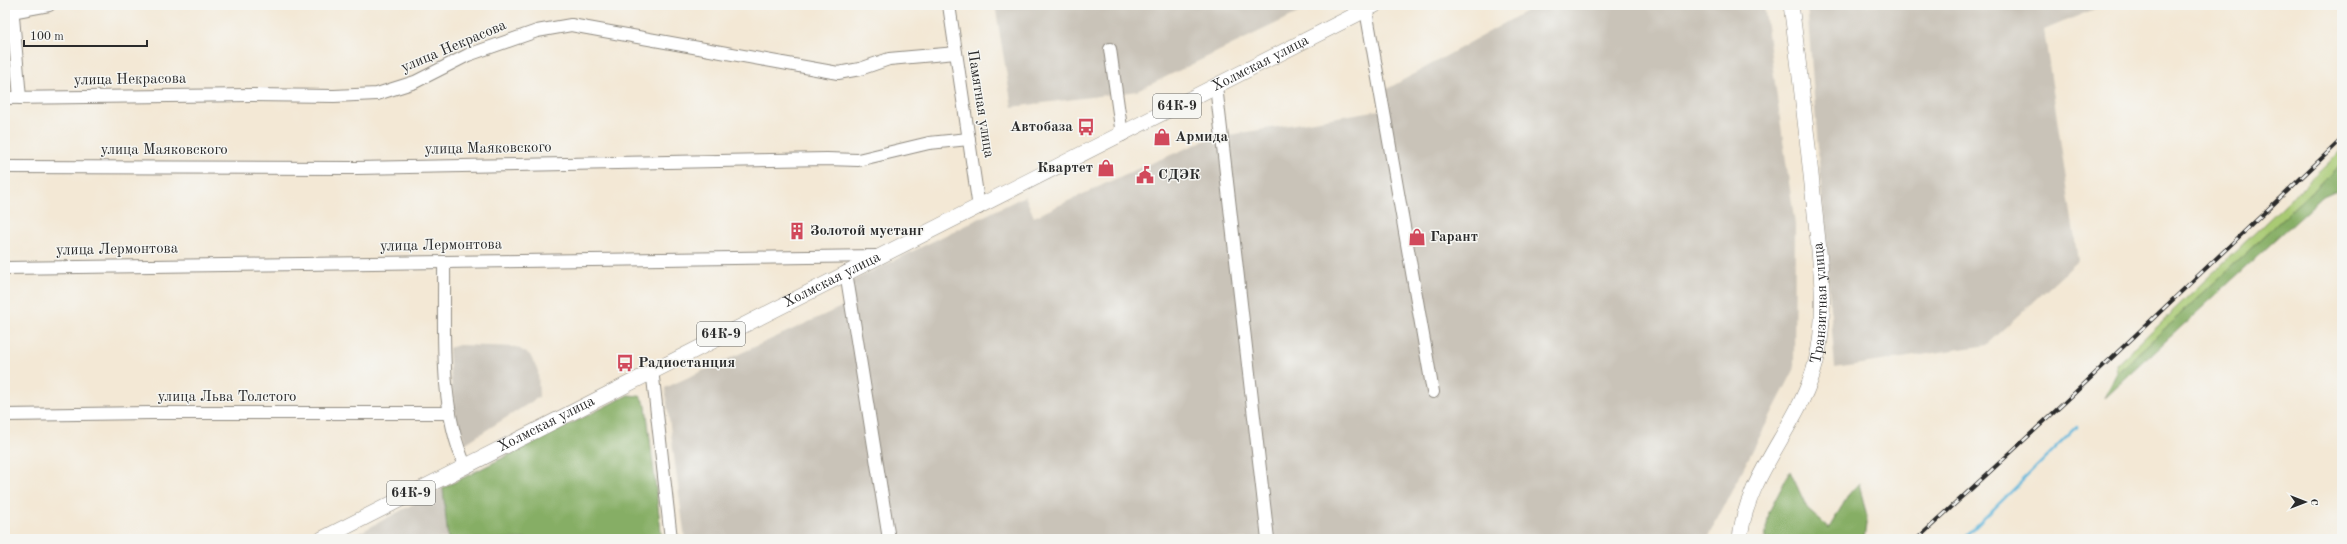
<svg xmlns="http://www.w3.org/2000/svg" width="2347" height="544" viewBox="0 0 2347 544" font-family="'Old Standard TT',serif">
  <rect width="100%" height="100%" fill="#f6f6f2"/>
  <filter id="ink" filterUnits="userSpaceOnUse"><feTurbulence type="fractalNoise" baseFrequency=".025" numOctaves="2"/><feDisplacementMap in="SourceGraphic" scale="8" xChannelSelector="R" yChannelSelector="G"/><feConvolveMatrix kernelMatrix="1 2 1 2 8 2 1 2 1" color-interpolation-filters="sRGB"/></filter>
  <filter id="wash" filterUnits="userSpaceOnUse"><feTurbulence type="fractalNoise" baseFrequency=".012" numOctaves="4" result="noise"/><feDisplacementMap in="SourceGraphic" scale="16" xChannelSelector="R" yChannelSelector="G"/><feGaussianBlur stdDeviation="0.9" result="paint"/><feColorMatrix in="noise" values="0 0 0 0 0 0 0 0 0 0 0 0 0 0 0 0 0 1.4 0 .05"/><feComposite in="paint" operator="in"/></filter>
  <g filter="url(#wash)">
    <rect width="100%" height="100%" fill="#f3e8d5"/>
    <g fill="#c9c3b8">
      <path d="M995,5H1314L1137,91L1012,107Z"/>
      <path d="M1537,5H1764L1795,225L1794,370L1707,539H685L665,388L850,303L848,283L1025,196L1034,217L1128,173L1211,138L1380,110V93Z"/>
      <path d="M1807,5H2104L2044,30L2078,261L1987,345L1835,368Z"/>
      <path d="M459,345L516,347L530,355L538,371L539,397L466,443L455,415L450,371L449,348Z"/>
      <path d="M443,488L448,539H348Z"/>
    </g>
    <path fill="#a9ca73" stroke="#6a7a4f" d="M2342,150V164L2117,373L2116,365Z"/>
    <g fill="#86ae65" stroke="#586c48">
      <path d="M2342,164V188L2322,197L2104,398L2117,373Z"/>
      <path d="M628,395L640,396L646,406L662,539H448L443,488Z"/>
      <path d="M1790,471L1808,510L1829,528L1849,494L1859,483L1867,517L1864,539H1765L1769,512Z"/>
    </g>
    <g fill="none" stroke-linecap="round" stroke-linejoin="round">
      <path stroke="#5eb6db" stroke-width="2.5" d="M1963,539L2077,427"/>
    </g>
  </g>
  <g filter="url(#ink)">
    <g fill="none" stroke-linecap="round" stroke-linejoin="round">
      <g stroke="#8f8a80" stroke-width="14">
        <g id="minor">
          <path d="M12,5L20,98"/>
          <path d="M949,5L979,208"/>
          <path d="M1366,10L1433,392"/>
          <path d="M6,13L49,5"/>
          <path d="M1110,49L1122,135"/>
          <path d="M1216,86L1268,539"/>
          <path d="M5,98L251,95L334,96L377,94L415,82L468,55L537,31L571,25L838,73L860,69L889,59L956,53"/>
          <path d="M5,167L356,168L827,159L858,160L929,143L969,139"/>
          <path d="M444,262C445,326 438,405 465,465"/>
          <path d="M5,268L877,256"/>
          <path d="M846,272L889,539"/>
          <path d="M652,369L671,539"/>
          <path d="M5,415L151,413H450"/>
        </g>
      </g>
      <g stroke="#8f8a80" stroke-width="16">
        <g id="major">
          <path id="s1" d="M322,539C672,358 1025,185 1375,5"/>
          <path id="s2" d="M1740,539C1746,474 1801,424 1816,362C1829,310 1819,256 1814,203C1807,137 1800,71 1791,5"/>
        </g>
      </g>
      <use href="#minor" stroke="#fff" stroke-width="12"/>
      <use href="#major" stroke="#fff" stroke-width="15"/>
      <g stroke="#2b2b2b" stroke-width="4">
        <path id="rail" d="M1917,539L2063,404L2342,139"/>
      </g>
      <use href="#rail" stroke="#f6f6f2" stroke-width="2.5" stroke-dasharray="8" stroke-linecap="butt"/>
    </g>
  </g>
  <defs>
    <g id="bus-bare" transform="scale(1.38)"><path d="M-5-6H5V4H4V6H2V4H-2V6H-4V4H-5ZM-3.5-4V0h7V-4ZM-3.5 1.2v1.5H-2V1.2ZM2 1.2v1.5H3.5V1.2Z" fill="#d1495b" stroke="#f6f6f2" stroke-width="2.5" paint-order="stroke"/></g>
    <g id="shop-bare" transform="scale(1.38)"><path d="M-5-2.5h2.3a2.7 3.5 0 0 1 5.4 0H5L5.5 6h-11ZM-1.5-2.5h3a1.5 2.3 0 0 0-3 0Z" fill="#d1495b" stroke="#f6f6f2" stroke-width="2.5" paint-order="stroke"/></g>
    <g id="civic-bare" transform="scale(1.38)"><path d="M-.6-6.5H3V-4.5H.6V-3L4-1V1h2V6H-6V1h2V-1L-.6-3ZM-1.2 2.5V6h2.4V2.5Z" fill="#d1495b" stroke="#f6f6f2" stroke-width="2.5" paint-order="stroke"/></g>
    <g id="building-bare" transform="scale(1.38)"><path d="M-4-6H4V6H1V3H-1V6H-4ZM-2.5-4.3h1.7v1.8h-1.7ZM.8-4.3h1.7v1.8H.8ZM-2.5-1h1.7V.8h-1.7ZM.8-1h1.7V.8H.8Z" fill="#d1495b" stroke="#f6f6f2" stroke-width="2.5" paint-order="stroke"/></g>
  </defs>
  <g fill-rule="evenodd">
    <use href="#bus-bare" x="1086" y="127"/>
    <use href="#shop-bare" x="1162" y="137"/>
    <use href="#shop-bare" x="1106" y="168"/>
    <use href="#civic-bare" x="1145" y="175"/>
    <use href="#building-bare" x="797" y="231"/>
    <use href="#shop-bare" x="1417" y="237"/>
    <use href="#bus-bare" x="625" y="363"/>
  </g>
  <g text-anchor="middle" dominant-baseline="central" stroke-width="3" stroke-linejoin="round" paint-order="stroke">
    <g fill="#f6f6f2" stroke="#686867" stroke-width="1">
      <rect x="1153" y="94" width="48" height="24" rx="3"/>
      <rect x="697" y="322" width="48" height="24" rx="3"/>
      <rect x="387" y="481" width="48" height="24" rx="3"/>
    </g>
    <g font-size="14" font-weight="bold" fill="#2b2b2b">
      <text x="1177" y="106">64К-9</text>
      <text x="721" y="334">64К-9</text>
      <text x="411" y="493">64К-9</text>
    </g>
    <g font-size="15" fill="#2b2b2b" stroke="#f6f6f2">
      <text transform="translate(454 47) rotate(-23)">улица Некрасова</text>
      <text stroke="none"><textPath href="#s1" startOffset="1052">Холмская улица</textPath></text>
      <text transform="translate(130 80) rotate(-1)">улица Некрасова</text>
      <text transform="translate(980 104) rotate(81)">Памятная улица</text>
      <text transform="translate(488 149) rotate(-1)">улица Маяковского</text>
      <text x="164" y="150">улица Маяковского</text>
      <text transform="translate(441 246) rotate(-1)">улица Лермонтова</text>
      <text transform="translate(117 250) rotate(-1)">улица Лермонтова</text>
      <text stroke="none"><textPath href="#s1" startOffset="572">Холмская улица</textPath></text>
      <text stroke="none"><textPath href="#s2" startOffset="253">Транзитная улица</textPath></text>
      <text x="227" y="397">улица Льва Толстого</text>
      <text stroke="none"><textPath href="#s1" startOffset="252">Холмская улица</textPath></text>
    </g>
    <g font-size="15" font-weight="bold" fill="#2b2b2b" stroke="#f6f6f2" text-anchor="start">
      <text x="1073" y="127" text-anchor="end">Автобаза</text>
      <text x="1175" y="137">Армида</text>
      <text x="1093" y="168" text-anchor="end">Квартет</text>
      <text x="1158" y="175">СДЭК</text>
      <text x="810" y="231">Золотой мустанг</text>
      <text x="1430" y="237">Гарант</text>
      <text x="638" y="363">Радиостанция</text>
    </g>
  </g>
  <rect width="2347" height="544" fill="none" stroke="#f6f6f2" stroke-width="20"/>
  <g transform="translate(2305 502) rotate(90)" stroke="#f6f6f2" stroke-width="3" paint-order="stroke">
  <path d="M0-3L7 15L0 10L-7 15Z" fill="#2b2b2b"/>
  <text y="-6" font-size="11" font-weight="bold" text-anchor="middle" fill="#2b2b2b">С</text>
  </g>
  <path d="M24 40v6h123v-6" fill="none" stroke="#2b2b2b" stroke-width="2"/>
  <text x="30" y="40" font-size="12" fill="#2b2b2b" stroke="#f6f6f2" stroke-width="3" paint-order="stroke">100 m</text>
</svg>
